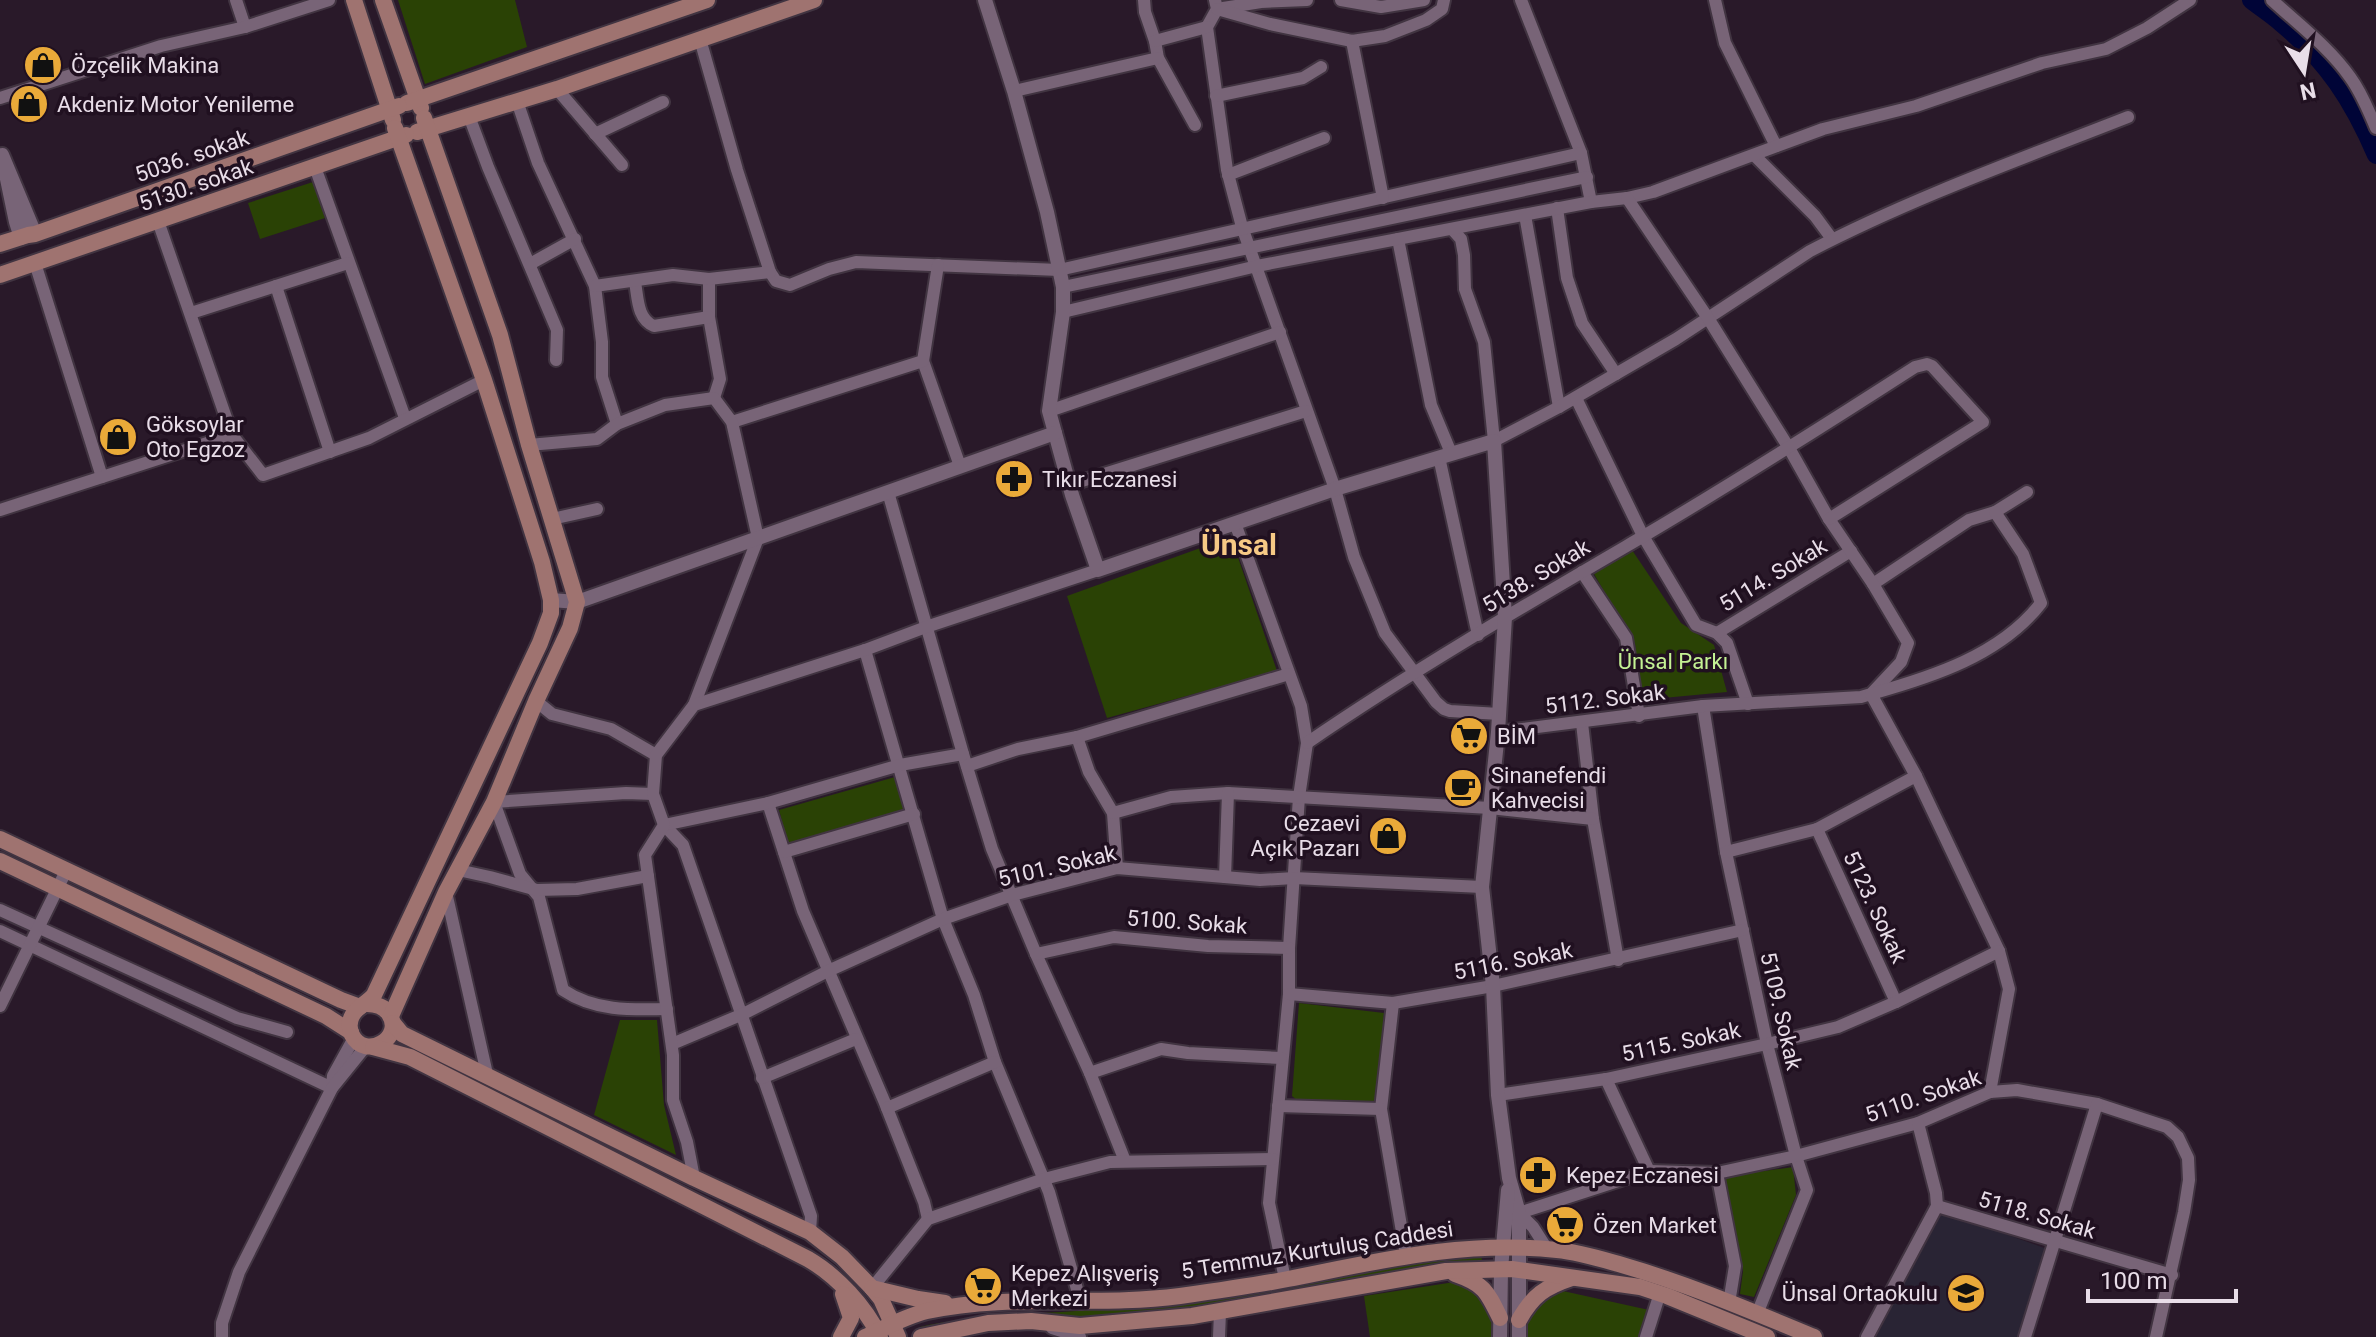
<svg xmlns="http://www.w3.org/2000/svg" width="2376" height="1337" viewBox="0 0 2376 1337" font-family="Roboto,sans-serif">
  <rect width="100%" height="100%" fill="#291929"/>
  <path fill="#292434" d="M1941,1211L2047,1249L2020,1337H1876Z"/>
  <g fill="#2a4205">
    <path d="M398,0H515L527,47L425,84Z"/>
    <path d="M313,182L325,218L260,239L248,203Z"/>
    <path d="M1231,537L1277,671L1107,718L1067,596Z"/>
    <path d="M1632,550L1681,623L1714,645L1727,692L1642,700L1635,644L1594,574Z"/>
    <path d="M895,777L906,814L789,847L779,810Z"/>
    <path d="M1299,1003L1384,1013L1379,1101L1376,1104L1299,1102L1292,1096Z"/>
    <path d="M620,1020H657L664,1105L676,1155L594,1115Z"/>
    <path d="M1793,1167L1796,1195L1754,1297L1740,1294L1743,1271L1723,1177Z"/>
    <path d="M1481,1250L1482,1261L1200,1306L919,1330L920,1327L928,1325C990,1313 1053,1314 1115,1308C1238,1295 1360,1274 1481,1250Z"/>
    <path d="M1461,1281C1483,1291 1493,1313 1494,1337H1370L1364,1296Z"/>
    <path d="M1563,1291L1649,1310L1641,1337H1527L1528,1317L1551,1296Z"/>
  </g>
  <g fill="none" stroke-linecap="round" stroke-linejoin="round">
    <path stroke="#000437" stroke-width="18" d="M2251,0C2261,8 2272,15 2281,23C2327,61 2353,101 2376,155"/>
    <g stroke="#413441" stroke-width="16">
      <g id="minor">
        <path d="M236,0L245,27"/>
        <path d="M1144,0L1145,12L1155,41L1158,58L1195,125"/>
        <path d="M1215,0L1217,9L1207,27L1227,170L1242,227L1335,489L1354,557L1385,633L1436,702L1444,709L1450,711L1499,714"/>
        <path d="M1341,0L1381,7L1424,0"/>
        <path d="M1521,0L1581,153L1591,202"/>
        <path d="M1715,0L1725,43L1776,146"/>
        <path d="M2272,0C2298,24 2329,47 2350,77C2361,92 2369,111 2376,128"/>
        <path d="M1223,8L1261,2L1307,0"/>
        <path d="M1217,9L1270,24L1352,41L1385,36L1426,20L1442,9L1444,0"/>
        <path d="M700,39L737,170L770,272L776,281L790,285L829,269L856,262L1059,270L1581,153"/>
        <path d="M1155,41L1207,27"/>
        <path d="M1352,41L1383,198"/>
        <path d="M557,89L622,165"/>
        <path d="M1014,91L1158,58"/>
        <path d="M1216,96L1303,78L1321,67"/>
        <path d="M0,98L161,46L245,27L329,0"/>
        <path d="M517,101L538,163L595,286L602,342V377L617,424"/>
        <path d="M469,116L488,167L557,330L556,360"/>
        <path d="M595,134L663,102"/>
        <path d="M1755,156L1815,216L1832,239"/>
        <path d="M315,167L405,418"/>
        <path d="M1228,175L1324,138"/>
        <path d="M1557,208L1567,278L1582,323L1616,374"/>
        <path d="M1525,215L1559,407"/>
        <path d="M158,221L232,435L263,475L369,438L484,380"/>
        <path d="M1452,229L1461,239L1464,255L1465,289L1484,342L1494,441L1559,407L1676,339L1810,251C1912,198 2021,159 2128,117"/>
        <path d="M1398,239L1431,405L1451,453"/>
        <path d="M35,263L102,477"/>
        <path d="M530,264L575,239"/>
        <path d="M709,279V317L720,379L714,398"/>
        <path d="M635,282C638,298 637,319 654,326L709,317"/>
        <path d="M276,286L330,452"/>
        <path d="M595,286L673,275L709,279L770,272"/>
        <path d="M1063,287L1587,177"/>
        <path d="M1063,312L1257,266L1591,202L1627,198L1653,192L1823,129L1916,106L2042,63L2106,49L2147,28L2190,0"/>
        <path d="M191,313L348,263"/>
        <path d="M923,361L960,466"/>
        <path d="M1576,398L1643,536L1696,625L1717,633L1727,643L1748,704"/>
        <path d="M1049,411L1280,332"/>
        <path d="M732,422L923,361L938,265"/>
        <path d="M529,445L597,439L617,424L665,405L714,398L732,422L758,538L694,705"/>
        <path d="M1439,457L1478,635"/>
        <path d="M1069,485L1306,411"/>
        <path d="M888,492L963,754L992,849L1036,954L1090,1073L1125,1161"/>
        <path d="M0,510L232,435"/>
        <path d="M552,519L597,509"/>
        <path d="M1235,523L1301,706L1307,743L1299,797L1289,948V994L1269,1203L1285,1279"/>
        <path d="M1582,572L1626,638L1639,716"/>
        <path d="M1873,584L1969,520L1995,512L2027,492"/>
        <path d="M1717,633L1851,551"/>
        <path d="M865,650L943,919L974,995L995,1062L1049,1192L1081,1303"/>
        <path d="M536,701L552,714L611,729L656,755"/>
        <path d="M1703,706L1726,852L1767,1044L1796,1156L1807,1190L1757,1314"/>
        <path d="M1582,723L1593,819L1618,960"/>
        <path d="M1498,732L1703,706L1861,697L1871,694L1901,662L1908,643L1873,584L1829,519L1789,448L1708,318L1627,198"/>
        <path d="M1077,737L1089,772L1113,813L1117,868"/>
        <path d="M1307,743C1415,669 1529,603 1642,537C1735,482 1825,425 1915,367L1927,364L1932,366L1983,422L1829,519"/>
        <path d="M967,766L1018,749L1077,737L1289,674"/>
        <path d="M653,794L626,793L494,802L520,874L539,897L563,990C594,1011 630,1010 667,1009"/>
        <path d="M768,803L803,911L885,1103L924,1202L928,1219"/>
        <path d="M1113,813L1171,797L1228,793L1490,808L1593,819"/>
        <path d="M664,825L683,845L811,1216L810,1232"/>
        <path d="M664,825L768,803L900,765L963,754"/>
        <path d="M1817,829L1896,1002"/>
        <path d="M784,852L914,814"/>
        <path d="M1726,852L1817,829L1916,776"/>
        <path d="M458,870L490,877L537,890L577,889L648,876"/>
        <path d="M1225,877L1228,793"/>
        <path d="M446,892L487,1074"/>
        <path d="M0,910L237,1018L287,1032"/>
        <path d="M0,931L332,1088"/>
        <path d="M1036,954L1114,937L1208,946L1289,948"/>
        <path d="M1289,994L1393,1003L1493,986L1743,930"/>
        <path d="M1393,1003L1381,1109L1406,1255"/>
        <path d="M0,1006L67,869"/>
        <path d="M672,1044L743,1014L828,971L943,919L1012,895L1117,868L1260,880L1294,878L1482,887"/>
        <path d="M1090,1073L1161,1049L1188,1053L1281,1058"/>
        <path d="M762,1078L856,1039"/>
        <path d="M1606,1079L1649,1171"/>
        <path d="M332,1084L333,1076L354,1038"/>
        <path d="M1990,1092L2009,989L1999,951L1916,776L1871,694C1932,677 2001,655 2041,603L2023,554L1995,512"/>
        <path d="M1498,1095L1606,1079L1767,1044L1838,1027L1896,1002L1999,951"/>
        <path d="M1278,1106L1381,1109"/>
        <path d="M887,1108L995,1062"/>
        <path d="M1717,1173L1735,1266L1729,1303"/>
        <path d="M694,1178L687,1142L673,1100V1055L645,855L664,825L653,794L656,755L694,705L865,650L926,627L1098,570"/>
        <path d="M1937,1206L2172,1275"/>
        <path d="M1547,1249L1533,1227L1519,1213L1649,1171L1717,1173L1796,1156L1918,1123L1990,1092L2017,1090L2097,1104L2167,1127L2178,1137L2188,1158L2189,1180L2184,1212L2156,1337"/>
        <path d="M872,1288L928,1219L1044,1179L1110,1162L1273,1159"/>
        <path d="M1052,1328L1080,1337"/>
        <path d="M222,1337V1323L239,1272L332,1088L366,1046"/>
        <path d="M1219,1337L1220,1312"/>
        <path d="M1646,1337L1660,1293"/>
        <path d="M1867,1337L1937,1206L1936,1193L1918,1123"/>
        <path d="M2025,1337L2097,1104"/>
      </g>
    </g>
    <g stroke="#413441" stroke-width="18">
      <g id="tertiary">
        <path d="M985,0L1014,91L1047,212L1063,287V312L1049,411L1072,495L1098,570L1335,489L1494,441L1505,617L1498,732L1482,887L1493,986L1498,1095L1509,1178L1519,1213V1337"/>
        <path d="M21,238L16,222L2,155L35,234"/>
        <path d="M551,600L577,602L1055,433"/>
        <path d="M1500,1337L1501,1269L1508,1190"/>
      </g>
    </g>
    <g stroke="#413441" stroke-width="20">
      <g id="secondary">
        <path d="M354,0L393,120"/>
        <path d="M383,0L421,108"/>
        <path d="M407,103L707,0"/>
        <path d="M417,132L557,89L814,0"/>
        <path d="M0,244L28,235L35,234L399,106"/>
        <path d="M0,275L406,135"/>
        <path d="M0,839L341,1000L360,1007"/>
        <path d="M0,861L326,1016L351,1032"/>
        <path d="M367,1004C376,1004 384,1006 389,1014C405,1038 365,1061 352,1035C349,1029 349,1022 352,1016C356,1007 367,1004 374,995L540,643L551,613V600L542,562L484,380L395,128"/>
        <path d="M391,1016L446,892L494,802L536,701L570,628L577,602L529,445L500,335L424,118"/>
        <path d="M393,1023L402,1034L694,1178L810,1232L842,1257L872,1288L881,1299L898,1337"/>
        <path d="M373,1047L410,1057L808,1259C837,1276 865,1306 880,1337"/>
        <path d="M1455,1274C1484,1284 1487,1291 1500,1318"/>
        <path d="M872,1288L918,1299L945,1303"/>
        <path d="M1519,1320C1533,1295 1545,1287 1572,1278"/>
        <path d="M841,1337L851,1318L843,1294"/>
        <path d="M865,1337C884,1328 906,1316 927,1311C1010,1293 1096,1307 1180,1296C1216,1291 1252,1286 1288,1279C1379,1261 1463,1240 1557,1250C1579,1252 1601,1259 1622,1265C1688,1284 1751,1311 1814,1337"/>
        <path d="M921,1337L988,1323L1031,1321L1080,1326L1192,1316L1446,1271L1512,1269L1640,1287L1667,1296L1767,1337"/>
      </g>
    </g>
    <use href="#minor" stroke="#786477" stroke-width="12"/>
    <use href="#tertiary" stroke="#786477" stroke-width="14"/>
    <use href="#secondary" stroke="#9f7370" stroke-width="16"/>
  </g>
  <defs>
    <g id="shop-disc" transform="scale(2)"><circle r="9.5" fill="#eaaa39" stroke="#201020"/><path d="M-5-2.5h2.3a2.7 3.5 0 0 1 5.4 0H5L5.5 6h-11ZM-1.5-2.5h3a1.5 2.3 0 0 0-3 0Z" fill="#111"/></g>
    <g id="pharmacy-disc" transform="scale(2)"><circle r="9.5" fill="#eaaa39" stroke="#201020"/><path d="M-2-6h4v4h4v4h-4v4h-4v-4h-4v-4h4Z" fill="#111"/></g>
    <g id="supermarket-disc" transform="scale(2)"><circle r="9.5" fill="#eaaa39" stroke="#201020"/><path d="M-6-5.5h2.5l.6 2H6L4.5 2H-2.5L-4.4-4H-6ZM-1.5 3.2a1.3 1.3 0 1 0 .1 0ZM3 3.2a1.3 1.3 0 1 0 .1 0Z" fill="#111"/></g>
    <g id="cafe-disc" transform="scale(2)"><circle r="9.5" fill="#eaaa39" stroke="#201020"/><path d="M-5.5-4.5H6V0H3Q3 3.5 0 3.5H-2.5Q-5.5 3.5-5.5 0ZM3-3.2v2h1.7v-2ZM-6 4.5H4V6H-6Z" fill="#111"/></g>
    <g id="school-disc" transform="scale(2)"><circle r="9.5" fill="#eaaa39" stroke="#201020"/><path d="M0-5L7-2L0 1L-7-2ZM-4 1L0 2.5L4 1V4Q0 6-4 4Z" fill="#111"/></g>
  </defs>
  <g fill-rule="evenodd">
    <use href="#shop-disc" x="43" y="65"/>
    <use href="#shop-disc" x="29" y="104"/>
    <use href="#shop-disc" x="118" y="437"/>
    <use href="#pharmacy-disc" x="1014" y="479"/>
    <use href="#supermarket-disc" x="1469" y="736"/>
    <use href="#cafe-disc" x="1463" y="788"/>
    <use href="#shop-disc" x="1388" y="836"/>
    <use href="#pharmacy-disc" x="1538" y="1175"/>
    <use href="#supermarket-disc" x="1565" y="1225"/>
    <use href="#supermarket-disc" x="983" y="1286"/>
    <use href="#school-disc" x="1966" y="1293"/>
  </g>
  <g text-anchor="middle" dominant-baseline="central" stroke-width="7" stroke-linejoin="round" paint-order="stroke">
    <g font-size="22" fill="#e8dde8" stroke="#201020" text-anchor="start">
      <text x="71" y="65">Özçelik Makina</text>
      <text x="57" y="104">Akdeniz Motor Yenileme</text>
      <text x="146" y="424">Göksoylar<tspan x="146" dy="25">Oto Egzoz</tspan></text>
      <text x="1042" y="479">Tıkır Eczanesi</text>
      <text x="1497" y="736">BİM</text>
      <text x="1491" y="775">Sinanefendi<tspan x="1491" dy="25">Kahvecisi</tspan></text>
      <text x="1360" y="823" text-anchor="end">Cezaevi<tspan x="1360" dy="25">Açık Pazarı</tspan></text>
      <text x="1566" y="1175">Kepez Eczanesi</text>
      <text x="1593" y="1225">Özen Market</text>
      <text x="1011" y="1273">Kepez Alışveriş<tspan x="1011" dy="25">Merkezi</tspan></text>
      <text x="1938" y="1293" text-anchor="end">Ünsal Ortaokulu</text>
    </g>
    <g font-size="22" fill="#e8dde8" stroke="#201020">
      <text transform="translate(192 156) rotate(-19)">5036. sokak</text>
      <text transform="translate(196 185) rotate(-19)">5130. sokak</text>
      <text transform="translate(1773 575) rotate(-31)">5114. Sokak</text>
      <text transform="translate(1536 576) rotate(-31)">5138. Sokak</text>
      <text transform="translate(1605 699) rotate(-7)">5112. Sokak</text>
      <text transform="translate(1057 866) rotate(-13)">5101. Sokak</text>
      <text transform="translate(1875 907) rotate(65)">5123. Sokak</text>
      <text transform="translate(1187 922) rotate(4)">5100. Sokak</text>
      <text transform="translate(1513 961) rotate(-11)">5116. Sokak</text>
      <text transform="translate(1781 1011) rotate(77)">5109. Sokak</text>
      <text transform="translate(1681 1042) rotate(-12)">5115. Sokak</text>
      <text transform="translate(1923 1096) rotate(-19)">5110. Sokak</text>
      <text transform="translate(2037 1215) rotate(16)">5118. Sokak</text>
      <text transform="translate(1317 1250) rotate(-9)">5 Temmuz Kurtuluş Caddesi</text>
    </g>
    <g font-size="22" fill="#c4f294" stroke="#201020">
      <text x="1673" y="661">Ünsal Parkı</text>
    </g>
    <g font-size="30" font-weight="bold" fill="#f6c985" stroke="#201020">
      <text x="1239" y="544">Ünsal</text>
    </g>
  </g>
  <g transform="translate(2304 72) rotate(168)" stroke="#201020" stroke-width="6" paint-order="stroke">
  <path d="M0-6L14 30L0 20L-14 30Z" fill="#e8dde8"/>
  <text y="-12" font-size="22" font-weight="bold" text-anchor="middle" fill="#e8dde8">N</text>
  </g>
  <path d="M2088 1289v12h148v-12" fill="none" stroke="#e8dde8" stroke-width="4"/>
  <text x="2100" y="1289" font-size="24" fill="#e8dde8" stroke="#201020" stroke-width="6" paint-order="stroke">100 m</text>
</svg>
